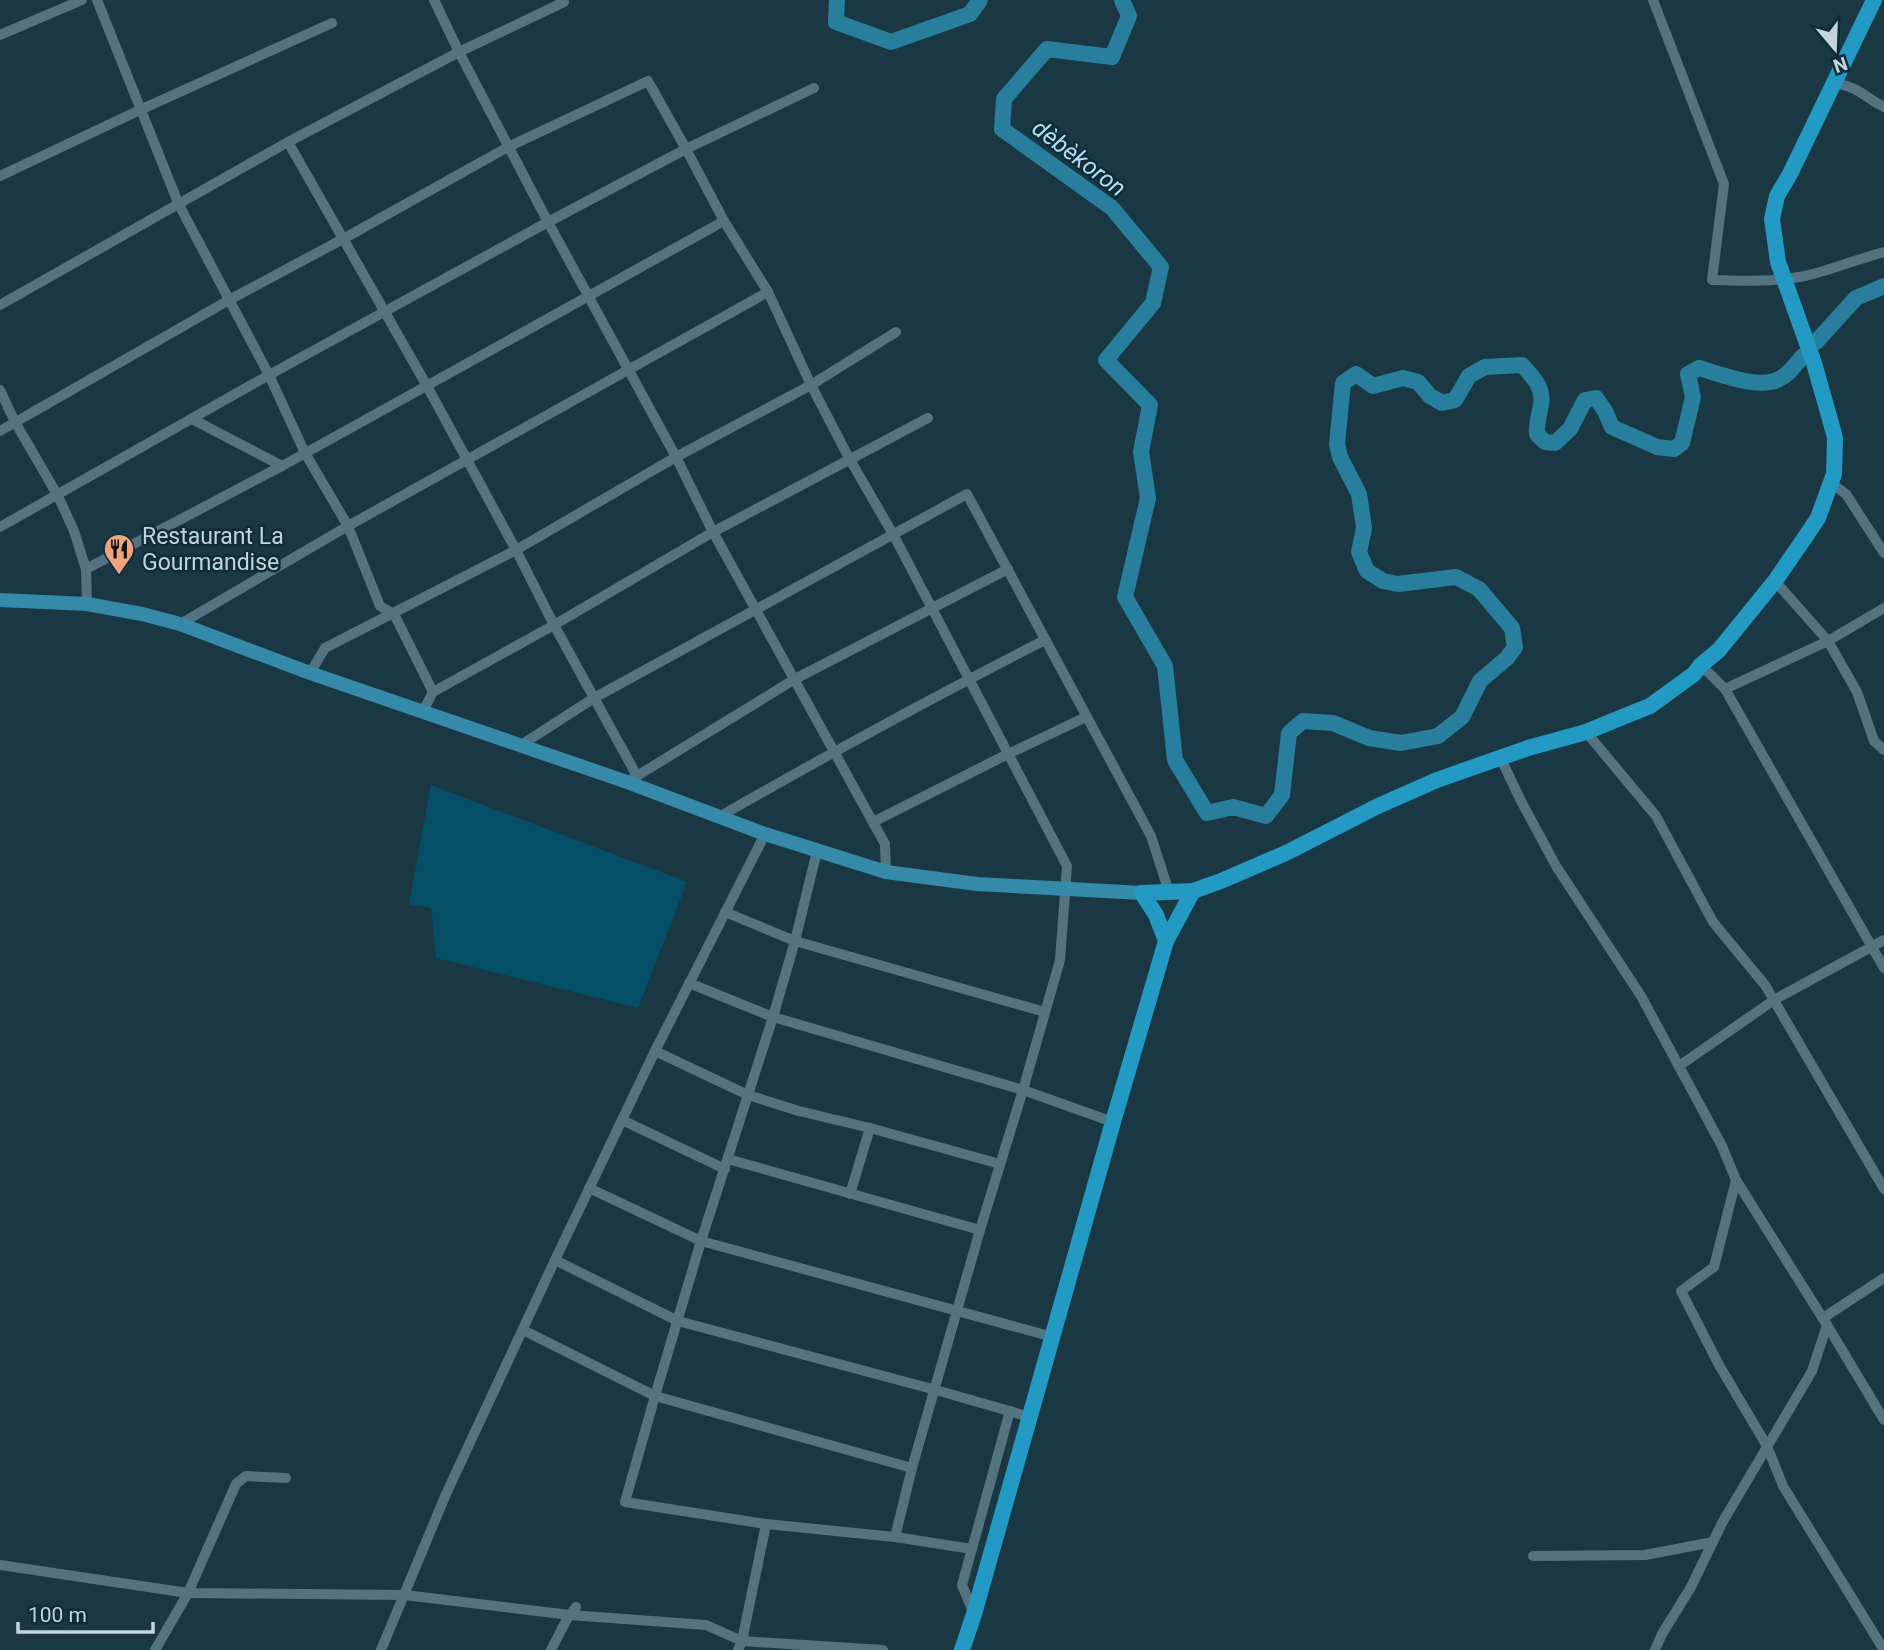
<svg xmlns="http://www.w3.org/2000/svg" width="1884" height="1650" viewBox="0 0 1884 1650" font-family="Roboto,sans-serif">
  <rect width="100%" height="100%" fill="#1a3844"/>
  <path fill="#044f67" d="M431,785L687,882L638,1008L436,958L431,908L409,904Z"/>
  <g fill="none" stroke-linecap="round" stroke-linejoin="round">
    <g stroke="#287e9d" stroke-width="16">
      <path d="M837,0L836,22L891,42L970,14L980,0"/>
      <path d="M1122,0L1129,16L1112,57L1047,49L1004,99L1002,129L1112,208L1161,267L1153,303L1106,360L1150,405L1141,452L1148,498L1125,597L1165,666L1175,760L1207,813L1233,807L1266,816L1282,795L1289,733L1303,721L1333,723L1369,738L1401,743L1438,736L1462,717L1480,681L1507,658L1515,647L1512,628L1479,589L1456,577L1398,584L1383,581L1367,571L1359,552L1364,528L1359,494L1340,457L1337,444L1343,383L1356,374L1373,386L1403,378L1418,382L1430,396L1442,403L1455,400L1469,376L1485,367L1522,365C1533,377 1544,387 1541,405C1539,417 1536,422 1537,434L1545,442L1555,443L1570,429L1585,400L1596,398L1605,411L1612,427L1657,447L1674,449L1682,443L1693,397L1688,374L1699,368C1720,374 1760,390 1779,379C1789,375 1796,363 1803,356"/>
      <path d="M1816,342L1856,298L1884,286"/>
    </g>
    <g stroke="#547381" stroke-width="10">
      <path d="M97,0L179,205L269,375L305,453L348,526L380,606L394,614L433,692"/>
      <path d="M434,0L459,52L548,222L676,457L713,532L885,844L886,872"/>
      <path d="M1653,0L1724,184L1712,280C1744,281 1775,282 1805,276C1832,270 1857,259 1884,252"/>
      <path d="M0,35L82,0"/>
      <path d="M1833,83C1860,87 1862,96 1884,107"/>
      <path d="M288,142L427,386L516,550L554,625L637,776"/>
      <path d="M0,176L142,109L332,23"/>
      <path d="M0,305L288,142L459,52L564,2"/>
      <path d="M0,390L15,422L58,496L74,531L86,569L87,604"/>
      <path d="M192,419L282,466"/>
      <path d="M0,431L229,300L343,239L508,147L648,81L686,149L724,221L768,292L811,385L849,458L893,534L1067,866L1060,960L1023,1090L980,1230L912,1468L895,1537"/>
      <path d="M1831,483L1846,494L1884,553"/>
      <path d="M0,527L269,375L548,222L686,149L814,88"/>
      <path d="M86,569L282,466L724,221"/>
      <path d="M1775,581L1828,641L1857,692L1874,741L1884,750"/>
      <path d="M180,624L348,526L768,292"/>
      <path d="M1701,665L1725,689L1884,968"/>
      <path d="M310,673L325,648L516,550L676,457L811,385L896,332"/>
      <path d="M1725,689L1828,641L1884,608"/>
      <path d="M423,711L433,692L554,625L713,532L928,418"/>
      <path d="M1586,732L1656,816L1713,922L1765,985L1884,1189"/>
      <path d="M521,745L594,698L967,494L1151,836L1169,892"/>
      <path d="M1500,757L1521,801L1556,866L1641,996L1722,1146L1736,1180L1827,1325L1884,1420"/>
      <path d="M632,779L795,679L1008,569"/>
      <path d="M719,817C827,755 935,696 1045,640"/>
      <path d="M873,822L1008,754L1086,717"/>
      <path d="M817,851L795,941L773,1017L701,1241L655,1396L625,1502L766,1524L895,1537L972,1549"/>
      <path d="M725,912L795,941L1045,1012"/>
      <path d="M689,983L773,1017L1023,1090L1113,1122"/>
      <path d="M655,1051L748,1095L799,1111L870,1128L1000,1164"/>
      <path d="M1679,1066L1774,1000L1884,940"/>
      <path d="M622,1120L725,1169"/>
      <path d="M728,1159L980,1230"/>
      <path d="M1736,1180L1714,1267L1681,1291L1719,1365L1767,1446L1783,1486L1884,1650"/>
      <path d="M589,1188L701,1241L1053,1337"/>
      <path d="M850,1194L870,1128"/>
      <path d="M555,1260L678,1321L936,1390L1030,1417"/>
      <path d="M1823,1318L1884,1278"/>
      <path d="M523,1330L655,1396L912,1468"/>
      <path d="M1533,1556L1645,1555L1713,1542"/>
      <path d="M0,1565L188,1593L405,1595L570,1615L706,1625L742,1641L883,1650"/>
      <path d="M974,1614L962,1585L1010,1411"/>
      <path d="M155,1650L188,1593L236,1484L246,1476L286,1478"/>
      <path d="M381,1650L446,1494L555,1260L655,1051L765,834"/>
      <path d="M551,1650L567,1619L576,1607"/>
      <path d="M738,1650L742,1641L766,1524"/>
      <path d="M1655,1650L1662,1634L1691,1587L1722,1523L1812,1371L1827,1325"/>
    </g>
    <path stroke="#368aa9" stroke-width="14" d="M0,600L87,604L142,614L180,624L310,673L627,782L765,834L886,872L977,884L1142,893"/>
    <g stroke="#229ac3" stroke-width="16">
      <path d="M1142,893L1193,891L1221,881L1286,853L1378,806L1437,780L1528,748L1586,732L1625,716L1650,706L1694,674L1701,665L1719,650L1775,581L1806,536L1818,518L1834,474L1835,438L1831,423L1814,363L1778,262L1772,219L1777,196L1790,174L1874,0"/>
      <path d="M1142,893L1156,915L1166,941"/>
      <path d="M962,1650L974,1614L1113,1122L1166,941L1193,891"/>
    </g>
  </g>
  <defs>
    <g id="restaurant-pin" transform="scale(1.575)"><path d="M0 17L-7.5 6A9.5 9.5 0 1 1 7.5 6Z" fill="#f0a27a" stroke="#0f2d39"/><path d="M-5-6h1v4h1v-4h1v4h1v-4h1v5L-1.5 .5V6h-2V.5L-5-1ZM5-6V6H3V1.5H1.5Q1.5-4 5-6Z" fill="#111"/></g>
  </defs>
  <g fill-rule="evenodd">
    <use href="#restaurant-pin" x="119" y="549"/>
  </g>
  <g text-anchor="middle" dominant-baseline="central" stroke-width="5" stroke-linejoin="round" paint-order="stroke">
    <g font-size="23" fill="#c4d4dc" stroke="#0f2d39" text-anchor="start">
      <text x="142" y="536">Restaurant La<tspan x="142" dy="26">Gourmandise</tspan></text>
    </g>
    <g font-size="24" font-style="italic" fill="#afdff5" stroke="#0f2d39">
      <text transform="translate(1079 158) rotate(37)">dèbèkoron</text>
    </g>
  </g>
  <g transform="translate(1835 49) rotate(161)" stroke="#0f2d39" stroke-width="5" paint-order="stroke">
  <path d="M0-5L12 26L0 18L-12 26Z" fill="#c4d4dc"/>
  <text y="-10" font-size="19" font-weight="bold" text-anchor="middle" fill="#c4d4dc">N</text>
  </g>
  <path d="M18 1622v10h135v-10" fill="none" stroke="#c4d4dc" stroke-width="3.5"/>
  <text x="28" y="1622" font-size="21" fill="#c4d4dc" stroke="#0f2d39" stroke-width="5" paint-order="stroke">100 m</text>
</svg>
